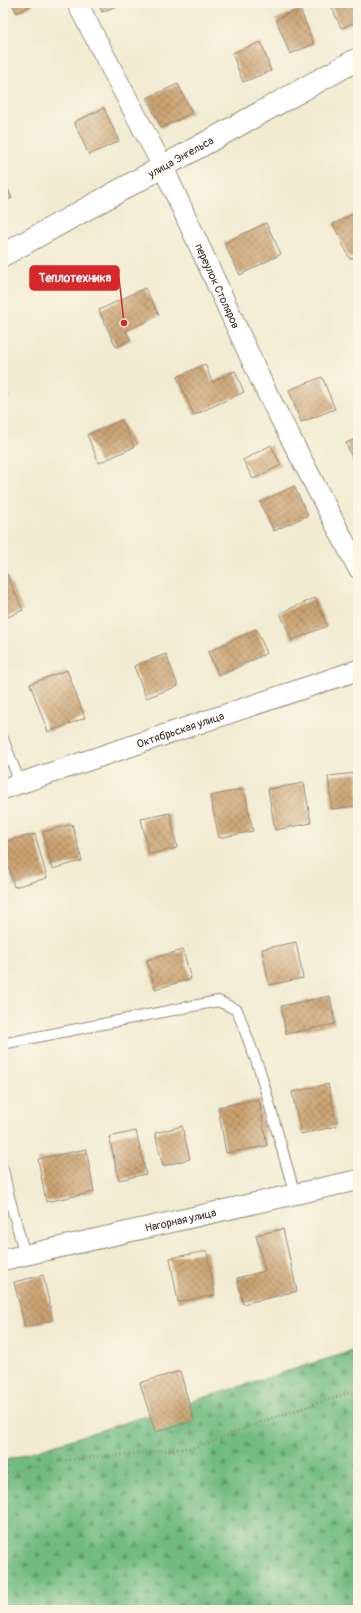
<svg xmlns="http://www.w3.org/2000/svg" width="361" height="1613" viewBox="0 0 361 1613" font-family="Pangolin,sans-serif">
  <defs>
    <pattern id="forest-firs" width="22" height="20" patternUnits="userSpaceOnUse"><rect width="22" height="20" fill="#71bb82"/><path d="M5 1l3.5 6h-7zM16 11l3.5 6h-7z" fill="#5e986a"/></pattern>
    <pattern id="building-cross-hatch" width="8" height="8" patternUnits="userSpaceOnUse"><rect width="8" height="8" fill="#caa372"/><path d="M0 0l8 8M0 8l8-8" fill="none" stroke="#a5855d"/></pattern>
  </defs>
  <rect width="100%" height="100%" fill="#fcf5e5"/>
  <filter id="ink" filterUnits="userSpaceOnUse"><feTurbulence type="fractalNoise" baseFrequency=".025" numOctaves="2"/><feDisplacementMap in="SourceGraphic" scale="8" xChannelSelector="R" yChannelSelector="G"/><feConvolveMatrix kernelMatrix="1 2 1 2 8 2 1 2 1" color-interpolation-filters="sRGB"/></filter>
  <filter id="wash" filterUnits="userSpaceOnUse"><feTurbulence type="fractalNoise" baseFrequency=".012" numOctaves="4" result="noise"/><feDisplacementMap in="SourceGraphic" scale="16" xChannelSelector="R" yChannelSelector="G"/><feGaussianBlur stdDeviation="0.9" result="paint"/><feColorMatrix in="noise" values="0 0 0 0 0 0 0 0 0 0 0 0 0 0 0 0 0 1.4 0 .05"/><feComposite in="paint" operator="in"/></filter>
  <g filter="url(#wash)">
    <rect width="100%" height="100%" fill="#f2ebd2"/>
    <path fill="url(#forest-firs)" stroke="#567250" d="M358,1349V1610H3V1461Z"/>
    <g id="blocks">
      <g fill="url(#building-cross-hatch)">
        <path d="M12,3H37L17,13Z"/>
        <path d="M98,3H123L102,12Z"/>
        <path d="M330,3H358V21L341,28Z"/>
        <path d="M300,9L314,44L290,54L276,19Z"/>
        <path d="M261,42L271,71L243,82L232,53Z"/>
        <path d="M178,84L192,113L161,128L147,98Z"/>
        <path d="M104,108L119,141L89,155L74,122Z"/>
        <path d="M3,180L12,198L3,202Z"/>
        <path d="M358,212V255L350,259L333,224Z"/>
        <path d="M266,223L281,254L240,275L224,243Z"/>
        <path d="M145,288L159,315L126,331L131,340L116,347L99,310Z"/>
        <path d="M205,364L212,382L235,371L244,392L194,415L177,377Z"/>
        <path d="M322,377L335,409L301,422L289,390Z"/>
        <path d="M3,388L7,395L3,397Z"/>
        <path d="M122,420L134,447L99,463L87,435Z"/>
        <path d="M358,438V472L346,443Z"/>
        <path d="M271,445L281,465L253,479L243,460Z"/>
        <path d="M294,486L308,515L274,531L260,502Z"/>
        <path d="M6,573L23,610L3,619V574Z"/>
        <path d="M315,598L327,626L292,640L280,613Z"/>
        <path d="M256,629L267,653L219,676L208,652Z"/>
        <path d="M166,654L178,686L146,698L134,666Z"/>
        <path d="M67,670L85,718L48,732L30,684Z"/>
        <path d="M358,773V806L332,809L328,776Z"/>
        <path d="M304,783L311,823L275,830L268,789Z"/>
        <path d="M244,789L253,831L219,838L210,796Z"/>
        <path d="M170,813L177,848L149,854L141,819Z"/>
        <path d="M72,824L82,861L52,869L43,832Z"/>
        <path d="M35,834L47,878L14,887L3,842Z"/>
        <path d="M296,942L303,978L269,985L262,949Z"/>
        <path d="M183,950L191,979L155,989L147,960Z"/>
        <path d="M330,996L335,1024L286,1034L281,1006Z"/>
        <path d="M328,1084L337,1126L301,1134L292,1092Z"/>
        <path d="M259,1099L267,1146L226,1153L218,1107Z"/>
        <path d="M182,1126L190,1159L163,1166L155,1133Z"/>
        <path d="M136,1131L146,1174L119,1180L109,1137Z"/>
        <path d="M86,1149L94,1192L46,1202L38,1159Z"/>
        <path d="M283,1229L297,1291L243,1304L237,1278L265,1271L256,1235Z"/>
        <path d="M207,1251L215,1295L178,1302L170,1258Z"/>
        <path d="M43,1275L53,1320L25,1327L14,1282Z"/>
        <path d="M180,1371L194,1421L155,1432L140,1383Z"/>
      </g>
    </g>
  </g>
  <g filter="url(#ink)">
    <use href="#blocks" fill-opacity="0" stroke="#968a78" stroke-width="1"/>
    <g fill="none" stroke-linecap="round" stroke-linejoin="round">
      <g stroke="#968a78" stroke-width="12">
        <g id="lane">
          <path d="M3,739L20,783"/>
          <path d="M3,1045L7,1043L218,1001L237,1010L260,1071L295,1195"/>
          <path d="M3,1169L8,1193L25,1255"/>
        </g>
      </g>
      <g stroke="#968a78" stroke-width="22">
        <g id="street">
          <path id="s1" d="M77,3L163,167L264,387L358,568"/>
          <path id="s2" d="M3,789L358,670"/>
          <path id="s3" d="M3,1260L358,1180"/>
        </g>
      </g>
      <g stroke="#968a78" stroke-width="24">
        <g id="secondary">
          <path id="s4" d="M3,255L358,59"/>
        </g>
      </g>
      <path stroke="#968a78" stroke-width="2.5" stroke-dasharray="1 3" stroke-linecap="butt" d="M3,1474L68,1460L198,1447L272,1418L358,1390"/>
      <use href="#lane" stroke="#fff" stroke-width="10"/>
      <use href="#street" stroke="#fff" stroke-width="20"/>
      <use href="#secondary" stroke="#fff" stroke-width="22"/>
    </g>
  </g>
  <g text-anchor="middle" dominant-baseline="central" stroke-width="3" stroke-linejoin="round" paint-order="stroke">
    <g font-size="11" fill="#3b2a1e" stroke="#fcf5e5">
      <text stroke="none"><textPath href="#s4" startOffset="203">улица Энгельса</textPath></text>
      <text stroke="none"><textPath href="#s1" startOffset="316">переулок Столяров</textPath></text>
      <text stroke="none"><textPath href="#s2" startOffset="187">Октябрьская улица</textPath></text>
      <text stroke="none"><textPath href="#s3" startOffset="182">Нагорная улица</textPath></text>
    </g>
  </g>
  <path fill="none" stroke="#d62828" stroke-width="1.5" d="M124 323L119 278"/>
  <circle fill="#d62828" stroke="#fcf5e5" stroke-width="1.5" cx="124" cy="323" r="4"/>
  <rect fill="#d62828" stroke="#d62828" stroke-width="1.5" x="30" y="266" width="89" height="24" rx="4"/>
  <g font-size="12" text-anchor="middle" font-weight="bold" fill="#fff">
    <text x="75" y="282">Теплотехника</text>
  </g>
  <rect width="361" height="1613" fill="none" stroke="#fcf5e5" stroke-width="16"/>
</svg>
